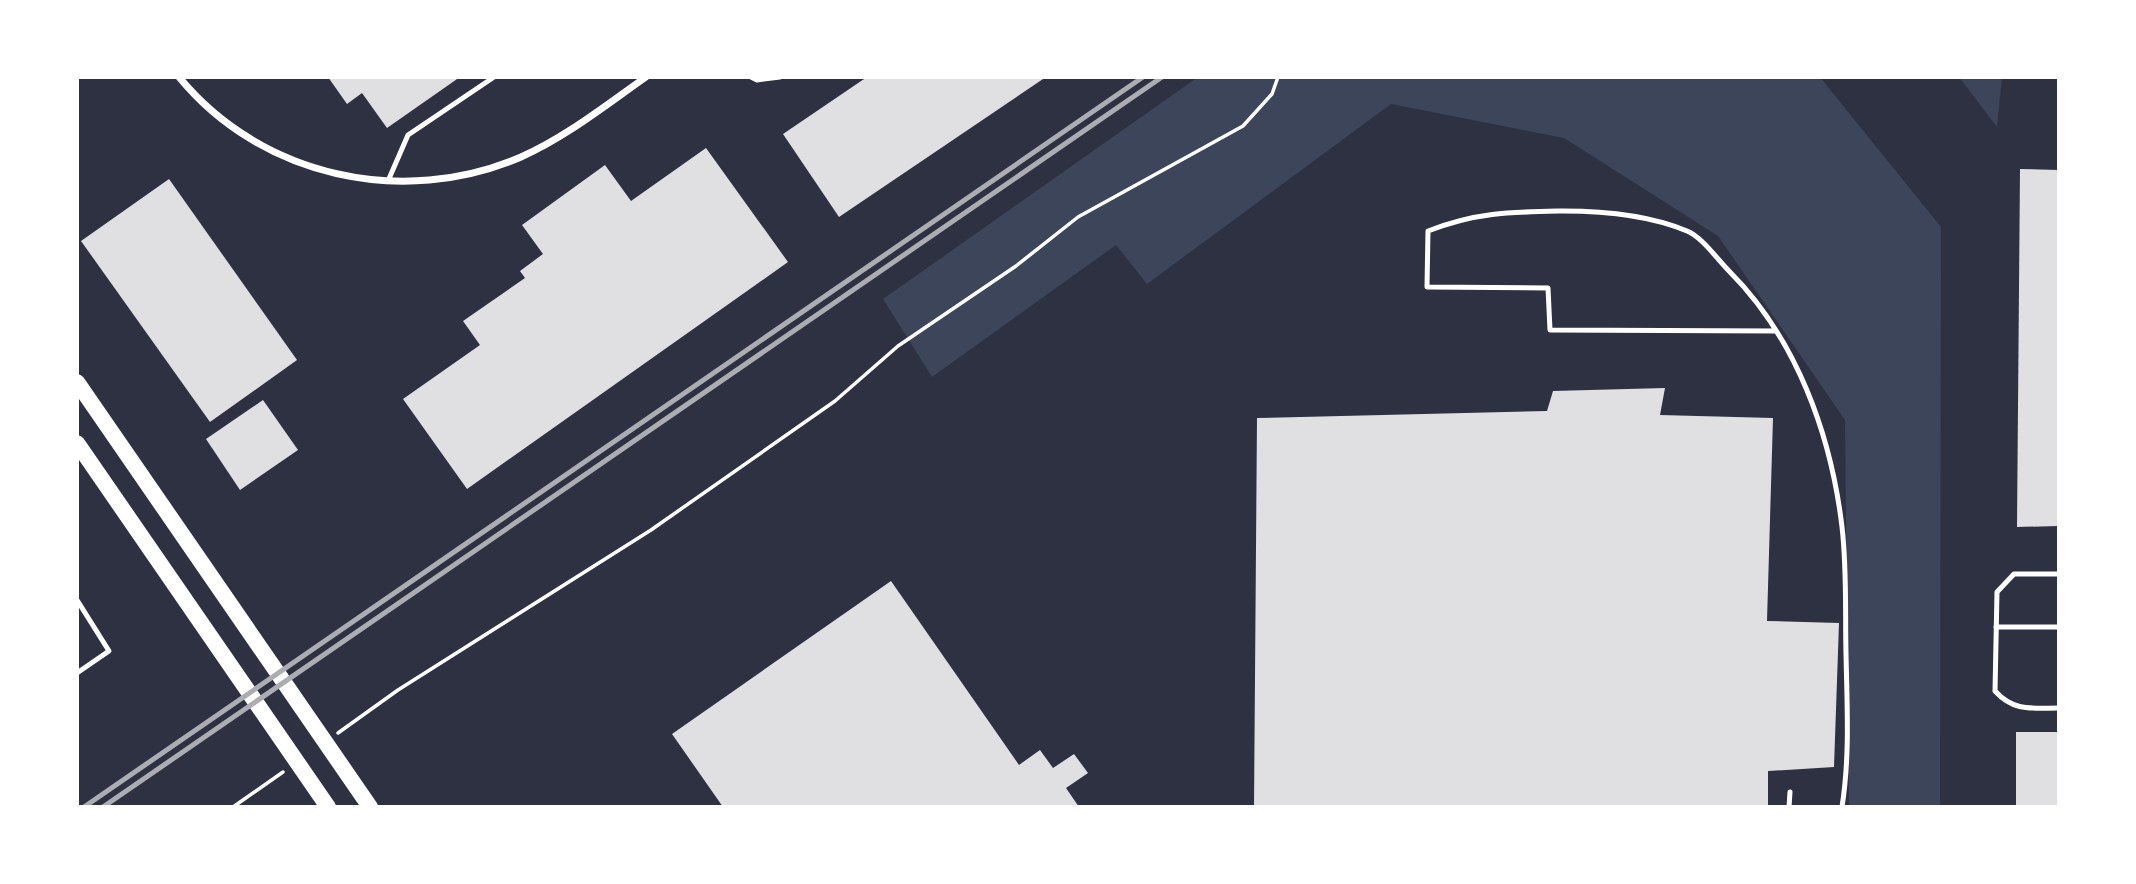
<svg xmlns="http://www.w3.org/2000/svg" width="2136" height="884" viewBox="0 0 2136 884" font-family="'Noto Sans',sans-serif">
  <rect width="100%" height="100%" fill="#2d3142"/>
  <g fill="#3c4559">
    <path d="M1198,77H1820L1941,227L1940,807H1849L1845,420L1718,236L1564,138L1391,104L1147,284L1116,245L932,377L883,299Z"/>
    <path d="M1959,77H2002L1997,127Z"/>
  </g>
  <g fill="#e0e0e3">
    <path d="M328,77H460L387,128L362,93L347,104Z"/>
    <path d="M867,77H1046L839,217L783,134Z"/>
    <path d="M706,148L788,262L467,489L403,399L480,345L463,321L525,278L520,271L543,254L522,225L605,165L631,201Z"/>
    <path d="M2020,169L2059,170V526L2017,527Z"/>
    <path d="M169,179L297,360L210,422L81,241Z"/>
    <path d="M1665,388L1660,415L1773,418L1767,621L1839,623L1834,767L1768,771V807H1254L1257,418L1547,411L1553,391Z"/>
    <path d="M263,400L298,450L240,490L206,439Z"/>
    <path d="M891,581L1019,765L1040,750L1053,768L1074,754L1088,773L1066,788L1079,807H723L672,734Z"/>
    <rect x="2016" y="732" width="43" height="75"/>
  </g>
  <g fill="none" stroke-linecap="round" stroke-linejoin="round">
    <g stroke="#fff" stroke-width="3.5">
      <path d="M338,733L398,690L651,530L835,401L898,346L1016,266L1078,217L1243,126L1272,94L1278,77"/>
      <path d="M233,807L283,772"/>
    </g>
    <g stroke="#fff" stroke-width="5">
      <path d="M751,77L757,80L780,77"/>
      <path d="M388,181L408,135L494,77"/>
      <path d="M1776,331L1550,330L1548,288L1427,287L1428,231C1477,212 1511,212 1563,211C1604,211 1649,215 1687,231C1702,237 1717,259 1729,271C1796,338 1831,434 1842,527C1847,569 1845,612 1846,654C1847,705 1850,756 1842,807"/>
      <path d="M2059,574H2014L1997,592L1995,691C2014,712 2032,708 2059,708"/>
      <path d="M77,600L109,651L77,673"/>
      <path d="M1996,627H2059"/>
      <path d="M1789,807L1790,792"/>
    </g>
    <path stroke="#fff" stroke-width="7" d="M179,77C261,177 403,208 521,157C566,137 606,105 646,77"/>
    <g stroke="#fff" stroke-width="16">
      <path d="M77,382L370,807"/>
      <path d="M77,443L328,807"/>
    </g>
    <g stroke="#abadb3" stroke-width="5">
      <path d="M84,807L1143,77"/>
      <path d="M103,807L1162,77"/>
    </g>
  </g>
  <rect width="2136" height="884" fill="none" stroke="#ffffff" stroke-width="158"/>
</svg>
